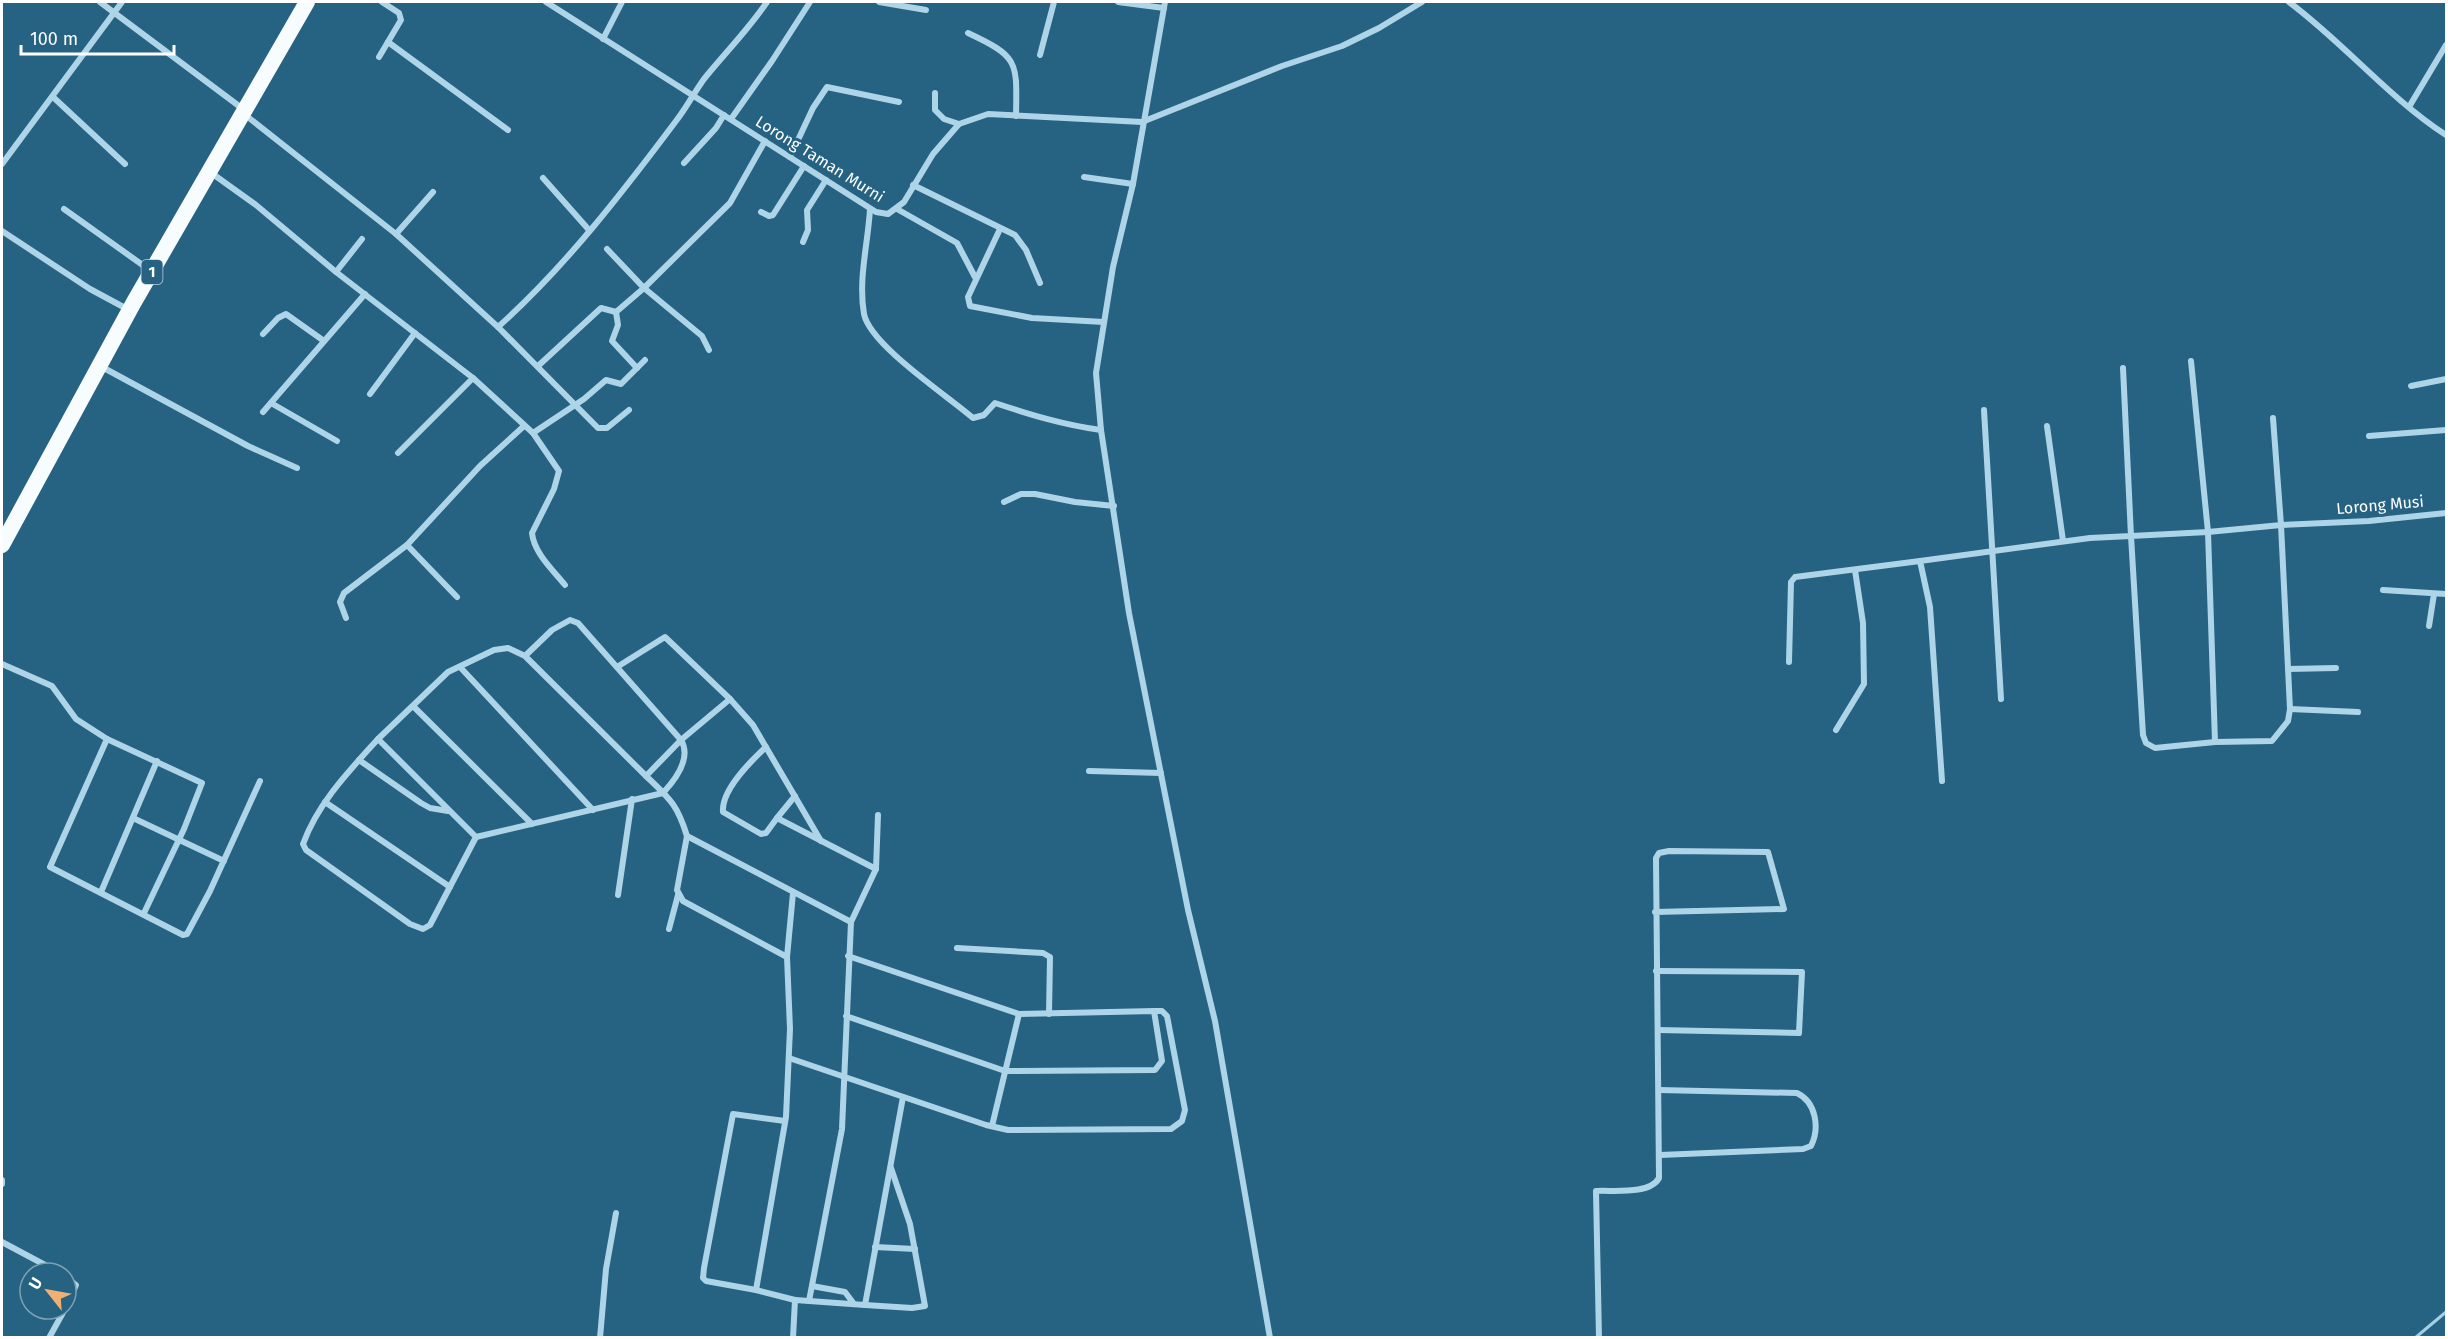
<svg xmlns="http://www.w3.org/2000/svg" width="2448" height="1339" viewBox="0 0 2448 1339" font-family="'Fira Sans',sans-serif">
  <rect width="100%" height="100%" fill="#266282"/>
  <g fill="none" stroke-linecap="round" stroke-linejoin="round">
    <path stroke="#a2d1e7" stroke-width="3" d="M2415,1338L2446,1312"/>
    <g stroke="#aed4e7" stroke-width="6">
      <path d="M100,2L243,109"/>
      <path d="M546,2L876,212L888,214L904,202L933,154L959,124L988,114L1142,122L1282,66L1342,46L1379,28L1422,2"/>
      <path d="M879,2L926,10"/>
      <path d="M1118,2L1164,8"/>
      <path d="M1165,2L1133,184L1113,267L1096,373L1101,430L1129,613L1188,910L1215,1021L1270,1338"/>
      <path d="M2289,2C2344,43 2389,98 2446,135"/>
      <path d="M968,33C1019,57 1017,61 1016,116"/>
      <path d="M603,39L622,2"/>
      <path d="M388,42L508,130"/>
      <path d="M1040,55L1054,2"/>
      <path d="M379,57L401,20L399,13L382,2"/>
      <path d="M935,93V110L944,119L959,124"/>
      <path d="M53,97L125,164"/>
      <path d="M2409,107L2446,45"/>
      <path d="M244,114L396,234L498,327L598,428H607L629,410"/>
      <path d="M731,119L772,61L810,2"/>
      <path d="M790,157L813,108L827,87L899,102"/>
      <path d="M684,163L716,128L724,115"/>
      <path d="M2,164L122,2"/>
      <path d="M210,172L256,205L336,272L473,378L398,453"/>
      <path d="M1084,177L1133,184"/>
      <path d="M543,178L589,230"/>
      <path d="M913,185L1015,235L1026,250L1040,283"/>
      <path d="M64,209L151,271"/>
      <path d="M870,209C868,244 858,279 864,314C870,345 948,396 973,418L984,415L995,403C1031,415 1064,425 1101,430"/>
      <path d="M897,209L957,243L976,279"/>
      <path d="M761,212L769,216L773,215L804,166"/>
      <path d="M1000,229L968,297L970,306L1032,318L1104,322"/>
      <path d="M2,231L90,289L129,310"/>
      <path d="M396,234L433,192"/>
      <path d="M803,242L808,230L807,210L826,180"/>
      <path d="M607,249L644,288L702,336L709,350"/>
      <path d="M336,272L362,239"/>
      <path d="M616,312L644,288L730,203L765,141"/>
      <path d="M616,312L618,325L612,341L637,368"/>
      <path d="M498,327C565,267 622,193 676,121C686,108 694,93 704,79C725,53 748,30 767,2"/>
      <path d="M263,334L278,318L286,314L324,341"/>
      <path d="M2191,361L2208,532L2131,536L2143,735L2146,743L2155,748L2215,742L2272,741L2288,721L2290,709L2281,525L2369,521L2446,513"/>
      <path d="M538,366L601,308L616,312"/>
      <path d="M102,367L248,446L297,468"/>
      <path d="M473,378L533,433L584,399L606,380L621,384L645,360"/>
      <path d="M2411,386L2446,379"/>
      <path d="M370,394L415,333"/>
      <path d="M271,403L337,441"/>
      <path d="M1984,410L2001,699"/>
      <path d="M263,412L365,294"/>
      <path d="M2047,426L2063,541"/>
      <path d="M533,433L559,471L554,489L532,533C534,553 553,570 565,585"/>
      <path d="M2369,436L2446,430"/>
      <path d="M1004,502L1021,494H1035L1075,502L1114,506"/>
      <path d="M407,545L457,597"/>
      <path d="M2383,590L2446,594"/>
      <path d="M346,618L340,602L344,593L407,545L480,466L524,426"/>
      <path d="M2429,626L2434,594"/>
      <path d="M525,656L552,630L570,620L578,623L681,740C692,758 676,779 663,793L476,837L378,739L448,672L494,650L508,648L525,656L646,776C670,799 677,804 687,836L851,922L842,1129L809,1301"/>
      <path d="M1789,662L1791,582L1795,577L1920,561"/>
      <path d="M2,664L52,686L76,719L107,739L202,783L184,829L144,913"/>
      <path d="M460,667L593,810"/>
      <path d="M617,667L665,637L730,699"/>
      <path d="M2288,669L2336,668"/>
      <path d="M413,706L532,824"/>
      <path d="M2290,709L2358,712"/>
      <path d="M1836,730L1864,684L1863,623L1855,570"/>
      <path d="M107,739L50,867L183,935L187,934L210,891L260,781"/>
      <path d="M378,739C349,771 318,803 303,844L306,850L410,924L423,929L430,925L476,837"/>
      <path d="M2215,742L2208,532L2281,525L2273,418"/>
      <path d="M766,747C751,761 721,790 723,812L761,834L766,833L777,818L876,869L851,922"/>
      <path d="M359,760L421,803L430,808L448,811"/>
      <path d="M1089,771L1161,773"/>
      <path d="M646,776L681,740L730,699L753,725L821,841"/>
      <path d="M1942,781L1930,607L1920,561L2090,538L2131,536L2123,368"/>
      <path d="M325,802L450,887"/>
      <path d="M133,818L224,861"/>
      <path d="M777,818L795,796"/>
      <path d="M687,836L677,890L683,901L787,957"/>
      <path d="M876,869L878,815"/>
      <path d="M101,892L157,761"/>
      <path d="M793,893L787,957L790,1029L786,1117L756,1290L795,1300L793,1338"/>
      <path d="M618,895L632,799"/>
      <path d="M669,929L678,895"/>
      <path d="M957,948L1043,953L1050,957L1049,1014"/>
      <path d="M1656,971L1802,972L1799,1033L1658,1030"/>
      <path d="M846,1016L1005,1071L1155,1070L1162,1061L1154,1011L1019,1014L848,956"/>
      <path d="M789,1058L986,1125L1008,1130L1171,1129L1182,1121L1185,1110L1167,1016L1162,1011H1154"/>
      <path d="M1659,1090L1797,1093C1816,1102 1820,1128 1811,1146L1803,1149L1660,1155"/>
      <path d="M992,1126L1019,1014"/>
      <path d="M2,1180V1184"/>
      <path d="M2,1242L60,1273"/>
      <path d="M875,1247L915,1249"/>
      <path d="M66,1277L76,1285L66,1307"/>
      <path d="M812,1286L845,1292L854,1304"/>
      <path d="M756,1290L706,1281L703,1278L704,1268L733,1114L785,1121"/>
      <path d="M795,1300L865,1305L903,1097"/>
      <path d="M865,1305L912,1308L925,1306L910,1224L891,1168"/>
      <path d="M49,1338L65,1309"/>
      <path d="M600,1338L606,1269L616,1213"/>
      <path d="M1599,1338L1596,1191C1613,1190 1650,1195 1659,1178L1656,858L1659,853L1669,851L1768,852L1784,909L1655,912"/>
    </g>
    <path stroke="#f7fcfe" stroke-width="16" d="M2,545L134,302L307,2"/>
  </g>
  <g text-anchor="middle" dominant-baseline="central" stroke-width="6" stroke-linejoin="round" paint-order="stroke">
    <rect fill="#266282" stroke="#bed0da" stroke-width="1.5" x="141.5" y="260" width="21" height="24" rx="4.5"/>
    <g font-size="15" font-weight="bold" fill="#fff">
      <text x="152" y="272">1</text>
    </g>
    <g font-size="16" fill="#fff" stroke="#266282">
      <text transform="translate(820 159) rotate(32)">Lorong Taman Murni</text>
      <text transform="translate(2380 505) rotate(-5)">Lorong Musi</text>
    </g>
  </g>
  <rect width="2448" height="1339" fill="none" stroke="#ffffff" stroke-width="6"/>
  <g transform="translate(48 1291) rotate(301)"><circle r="28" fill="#266282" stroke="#7da1b4" stroke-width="1.5"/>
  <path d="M0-4.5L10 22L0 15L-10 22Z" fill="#f0b073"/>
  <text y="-9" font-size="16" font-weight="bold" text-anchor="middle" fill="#ffffff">U</text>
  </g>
  <path d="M21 45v9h153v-9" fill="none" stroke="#ffffff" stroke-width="3"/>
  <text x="30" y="45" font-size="18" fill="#ffffff" stroke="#266282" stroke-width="4.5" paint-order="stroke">100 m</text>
</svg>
